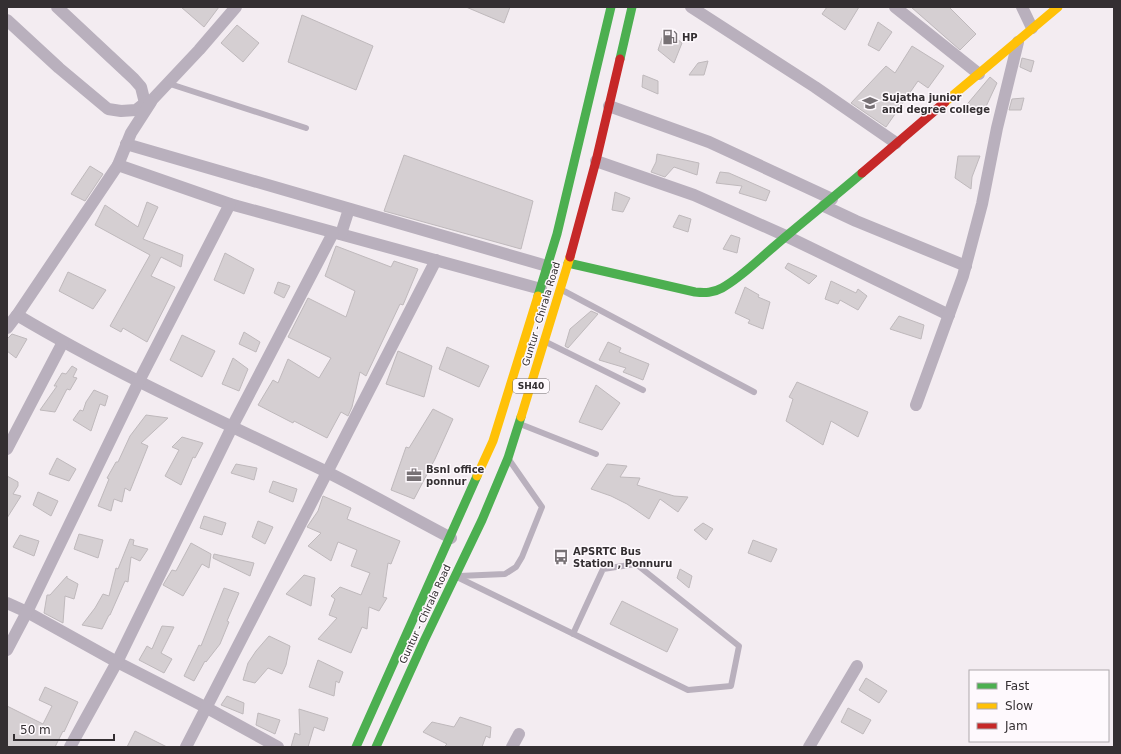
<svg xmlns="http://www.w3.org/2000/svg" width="1121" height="754" viewBox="0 0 1121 754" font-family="'DejaVu Sans',sans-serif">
  <rect width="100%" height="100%" fill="#f3ecf1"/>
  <g fill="#d5cfd2" stroke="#bfb9bc">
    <path d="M181,7H219L204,27Z"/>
    <path d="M466,7H510L504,23Z"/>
    <path d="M827,7H859L845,30L822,14Z"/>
    <path d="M911,7H949L976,34L960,50Z"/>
    <path d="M302,15L373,46L356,90L288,62Z"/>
    <path d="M878,22L892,32L879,51L868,45Z"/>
    <path d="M237,25L259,43L243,62L221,43Z"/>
    <path d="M665,29L682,43L674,63L658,50Z"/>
    <path d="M912,46L944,66L928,88L918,81L886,127L851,103L886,66L895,73Z"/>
    <path d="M1022,58L1034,61L1031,72L1020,67Z"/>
    <path d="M708,61L704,75H689L698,63Z"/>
    <path d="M643,75L658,81V94L642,87Z"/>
    <path d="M990,77L997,83L982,115L964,108Z"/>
    <path d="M1024,98L1021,110H1009L1012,99Z"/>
    <path d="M657,154L699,163L697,175L674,167L665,177L651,172L656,162Z"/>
    <path d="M404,155L533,201L521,249L384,211Z"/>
    <path d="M958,156H980L972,177L971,189L955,178Z"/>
    <path d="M90,166L103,174L85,201L71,194Z"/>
    <path d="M720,172L729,173L770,191L766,201L739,193L742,186L716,183Z"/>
    <path d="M615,192L630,198L623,212L612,210Z"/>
    <path d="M147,202L158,207L143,239L183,255L181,267L161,257L151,276L175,287L147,342L123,328L121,332L110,326L150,255L95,225L105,205L138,227Z"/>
    <path d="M679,215L691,219L688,232L673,227Z"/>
    <path d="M731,235L740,238L737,253L723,249Z"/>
    <path d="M336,246L391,267L394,261L418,269L403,305L400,304L366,376L360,372L352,407L348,416L341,412L327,438L294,421L293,423L258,405L273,380L278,383L288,359L319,378L331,358L288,337L308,298L346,317L355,291L325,276Z"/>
    <path d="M225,253L254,269L244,294L214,280Z"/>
    <path d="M788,263L817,276L809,284L785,268Z"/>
    <path d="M68,272L106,290L93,309L59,291Z"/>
    <path d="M831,281L856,293L858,289L867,296L858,310L840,300L838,304L825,299Z"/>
    <path d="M278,282L290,286L284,298L274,293Z"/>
    <path d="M745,287L759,295L758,297L770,302L763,329L748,323L750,320L735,313Z"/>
    <path d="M591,311L598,314L568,348L565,346L570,329Z"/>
    <path d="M899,316L924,325L921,339L890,329Z"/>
    <path d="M244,332L260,342L256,352L239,344Z"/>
    <path d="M12,334L27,339L16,358L7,351V339Z"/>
    <path d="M182,335L215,351L202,377L170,360Z"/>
    <path d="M608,342L621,348L619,352L649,364L643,380L623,372L626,368L599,360Z"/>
    <path d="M447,347L489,366L479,387L439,369Z"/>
    <path d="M398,351L432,366L424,397L386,384Z"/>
    <path d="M233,358L248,369L239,391L222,384Z"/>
    <path d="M72,366L77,369L73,377L77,378L70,390L67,389L55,412L40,410L57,386H54L62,373L66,374Z"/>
    <path d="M797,382L868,412L858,437L831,421L823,445L786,421L793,399L789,397Z"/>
    <path d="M596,385L620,403L602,430L579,422Z"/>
    <path d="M94,390L108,396L105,406L100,404L91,431L73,420L80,410L83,411L86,402Z"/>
    <path d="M433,409L453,419L435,459L414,499L391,490L406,447L409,448Z"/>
    <path d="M146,415L168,418L141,443L148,446L130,491L125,488L122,502L114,499L111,511L98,506L109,479L107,478L116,462H118L130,436Z"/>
    <path d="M182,437L203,443L195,458L193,457L181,485L165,476L179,450L172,447Z"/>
    <path d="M57,458L76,469L69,481L49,474Z"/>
    <path d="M236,464L257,468L254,480L231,473Z"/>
    <path d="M607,464L627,466L620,477L640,478L637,485L674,496L688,497L678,512L660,499L649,519L627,504L611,496L591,489Z"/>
    <path d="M7,476L18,482V486L13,494L21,496L7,518Z"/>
    <path d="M273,481L297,489L293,502L269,492Z"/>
    <path d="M38,492L58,501L51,516L33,505Z"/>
    <path d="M323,496L351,508L347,519L400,541L391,564L388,563L383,597L387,598L379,611L369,607L367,629L362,627L351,653L318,639L337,618L329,615L335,599L331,596L340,587L361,595L370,573L351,566L357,550L338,542L331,561L308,546L321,533L307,527L318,511Z"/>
    <path d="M204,516L226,523L222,535L200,528Z"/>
    <path d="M258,521L273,527L265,544L252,537Z"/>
    <path d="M703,523L713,529L706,540L694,530Z"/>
    <path d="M79,534L103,540L98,558L74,549Z"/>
    <path d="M20,535L39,541L34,556L13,547Z"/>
    <path d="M130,539L134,540L133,545L148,549L140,561L131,557L128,582L125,581L110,615H109L102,629L82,625L95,608L103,594L109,596L116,568L118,569Z"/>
    <path d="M753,540L777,549L771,562L748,553Z"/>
    <path d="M191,543L211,554L209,568L202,564L183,596L163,585L172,570L176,571Z"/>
    <path d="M214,554L254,563L250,576L213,558Z"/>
    <path d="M680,569L692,576L689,588L677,578Z"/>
    <path d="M304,575L315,578L311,606L286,594Z"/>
    <path d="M67,576V578L78,584L74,599L65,596L63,623L44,613L47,595H50Z"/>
    <path d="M224,588L239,593L227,621L229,622L220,644L206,662L205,661L194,681L184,676L199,645L201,646Z"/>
    <path d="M622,601L678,629L667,652L610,624Z"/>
    <path d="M162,626L174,627L161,653L172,659L164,673L139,660L147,646L152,649Z"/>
    <path d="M269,636L290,646L286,665L282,674L268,668L255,683L243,680L248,663L256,651Z"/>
    <path d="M318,660L343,672L339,683L336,681L334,696L309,687Z"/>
    <path d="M866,678L887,691L879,703L859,690Z"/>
    <path d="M45,687L78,702L64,732L63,731L55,747H7V706L43,724L52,706L39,700Z"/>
    <path d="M227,696L244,703L243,714L221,705Z"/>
    <path d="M848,708L871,720L863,734L841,722Z"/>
    <path d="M299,709L328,718L324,731L314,727L308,747H291L295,733L300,735Z"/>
    <path d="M258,713L280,720L275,734L256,725Z"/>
    <path d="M460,717L491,727L490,738L486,736L482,747H444L447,744L423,732L432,722L454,727Z"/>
    <path d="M135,731L167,747H127Z"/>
  </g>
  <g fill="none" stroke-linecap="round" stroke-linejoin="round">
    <g stroke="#b9b0bd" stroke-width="6">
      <path d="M167,83L306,128"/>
      <path d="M562,290L754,392"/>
      <path d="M546,342L643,390"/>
      <path d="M520,424L596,454"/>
      <path d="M459,576L505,574L516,567L522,557L542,507L510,461"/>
      <path d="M457,577L688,690L731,686L739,646L636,564L603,569L573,634"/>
    </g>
    <g stroke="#b9b0bd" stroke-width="12">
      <path d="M57,7L134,79L141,87L145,103"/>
      <path d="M691,7L815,87L896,143"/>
      <path d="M895,7L979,74"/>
      <path d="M1022,7L1032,28"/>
      <path d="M7,20L59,68L108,109L121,111L136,110L145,103L151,101L199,50L236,7"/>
      <path d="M609,106L709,142L832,199"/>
      <path d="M126,144L547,266"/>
      <path d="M596,161L694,195L786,236L949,315"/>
      <path d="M118,165L230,204L541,289"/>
      <path d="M824,206L856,221L966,266"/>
      <path d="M341,234L349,209"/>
      <path d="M17,315C116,374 221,421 325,471C367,492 409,516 451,538"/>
      <path d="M7,328L17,315L118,165L131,133L151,102"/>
      <path d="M916,405L963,276L982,204L997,128L1018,42"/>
      <path d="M7,449L63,342"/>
      <path d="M7,603L27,612L117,662L207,708L278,747"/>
      <path d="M7,650L27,612L139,381L230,204"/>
      <path d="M70,747L117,662L232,427L333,233"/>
      <path d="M186,747L436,260"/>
      <path d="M512,747L519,734"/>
      <path d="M809,747L857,666"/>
    </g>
    <g stroke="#4caf50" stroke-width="9">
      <path d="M620,59L632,7"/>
      <path d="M568,263L695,292C705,293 713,293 722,288C742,277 759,259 777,244C805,220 834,197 862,173"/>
      <path d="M538,296L557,234L611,7"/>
      <path d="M356,747L477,476"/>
      <path d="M376,747L424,641L482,520L508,458L521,417"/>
    </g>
    <g stroke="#ffc107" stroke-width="9">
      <path d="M945,102L1058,7"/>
      <path d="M521,417L570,257"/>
      <path d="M477,476L493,441L538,296"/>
    </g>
    <g stroke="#c62828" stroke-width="9">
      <path d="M862,173L945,102"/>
      <path d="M570,257L596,161L620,59"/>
    </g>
  </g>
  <defs>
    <g id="fuel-bare" transform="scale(1.2)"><path d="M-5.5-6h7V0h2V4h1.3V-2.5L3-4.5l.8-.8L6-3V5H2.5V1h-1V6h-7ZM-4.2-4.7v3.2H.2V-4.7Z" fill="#777175" stroke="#fef9fd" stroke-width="2.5" paint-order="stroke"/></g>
    <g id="university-bare" transform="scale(1.2)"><path d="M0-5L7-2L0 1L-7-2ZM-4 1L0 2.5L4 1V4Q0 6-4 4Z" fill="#777175" stroke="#fef9fd" stroke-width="2.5" paint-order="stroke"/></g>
    <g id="office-bare" transform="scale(1.2)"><path d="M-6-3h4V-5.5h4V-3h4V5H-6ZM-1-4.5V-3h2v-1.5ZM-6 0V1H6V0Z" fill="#777175" stroke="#fef9fd" stroke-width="2.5" paint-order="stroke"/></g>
    <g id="bus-bare" transform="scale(1.2)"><path d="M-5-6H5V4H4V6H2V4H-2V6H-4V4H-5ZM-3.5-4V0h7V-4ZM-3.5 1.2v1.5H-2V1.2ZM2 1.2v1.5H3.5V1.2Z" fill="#777175" stroke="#fef9fd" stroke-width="2.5" paint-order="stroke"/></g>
  </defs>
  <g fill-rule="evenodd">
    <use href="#fuel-bare" x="670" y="37"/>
    <use href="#university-bare" x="870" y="103"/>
    <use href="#office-bare" x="414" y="475"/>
    <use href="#bus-bare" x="561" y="557"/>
  </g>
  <g text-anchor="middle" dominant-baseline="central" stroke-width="3" stroke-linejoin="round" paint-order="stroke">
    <rect fill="#fef9fd" stroke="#716c6f" stroke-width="1" x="513" y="379" width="36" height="14" rx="3"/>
    <g font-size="9" font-weight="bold" fill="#342f32">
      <text x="531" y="386">SH40</text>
    </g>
    <g font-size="10" font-weight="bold" fill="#342f32" stroke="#fef9fd" text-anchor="start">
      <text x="682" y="37">HP</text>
      <text x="882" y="97">Sujatha junior<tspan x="882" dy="12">and degree college</tspan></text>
      <text x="426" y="469">Bsnl office<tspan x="426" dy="12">ponnur</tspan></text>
      <text x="573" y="551">APSRTC Bus<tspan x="573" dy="12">Station , Ponnuru</tspan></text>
    </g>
    <g font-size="10" fill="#342f32" stroke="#fef9fd">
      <text transform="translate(541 314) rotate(-73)">Guntur - Chirala Road</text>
      <text transform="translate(425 614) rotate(-65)">Guntur - Chirala Road</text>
    </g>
  </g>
  <rect width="1121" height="754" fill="none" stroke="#342f32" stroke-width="16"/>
  <rect x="969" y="670" width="140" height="72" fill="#fef9fd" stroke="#ada8ac"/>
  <rect x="977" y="683" width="20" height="6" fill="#4caf50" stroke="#ada8ac"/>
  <text x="1005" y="690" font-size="12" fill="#342f32">Fast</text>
  <rect x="977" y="703" width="20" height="6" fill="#ffc107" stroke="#ada8ac"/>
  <text x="1005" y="710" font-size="12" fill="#342f32">Slow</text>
  <rect x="977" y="723" width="20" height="6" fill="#c62828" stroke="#ada8ac"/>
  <text x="1005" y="730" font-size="12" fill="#342f32">Jam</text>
  <path d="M14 734v6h100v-6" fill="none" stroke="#342f32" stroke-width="2"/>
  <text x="20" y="734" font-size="12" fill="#342f32" stroke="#fef9fd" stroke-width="3" paint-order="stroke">50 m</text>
</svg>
